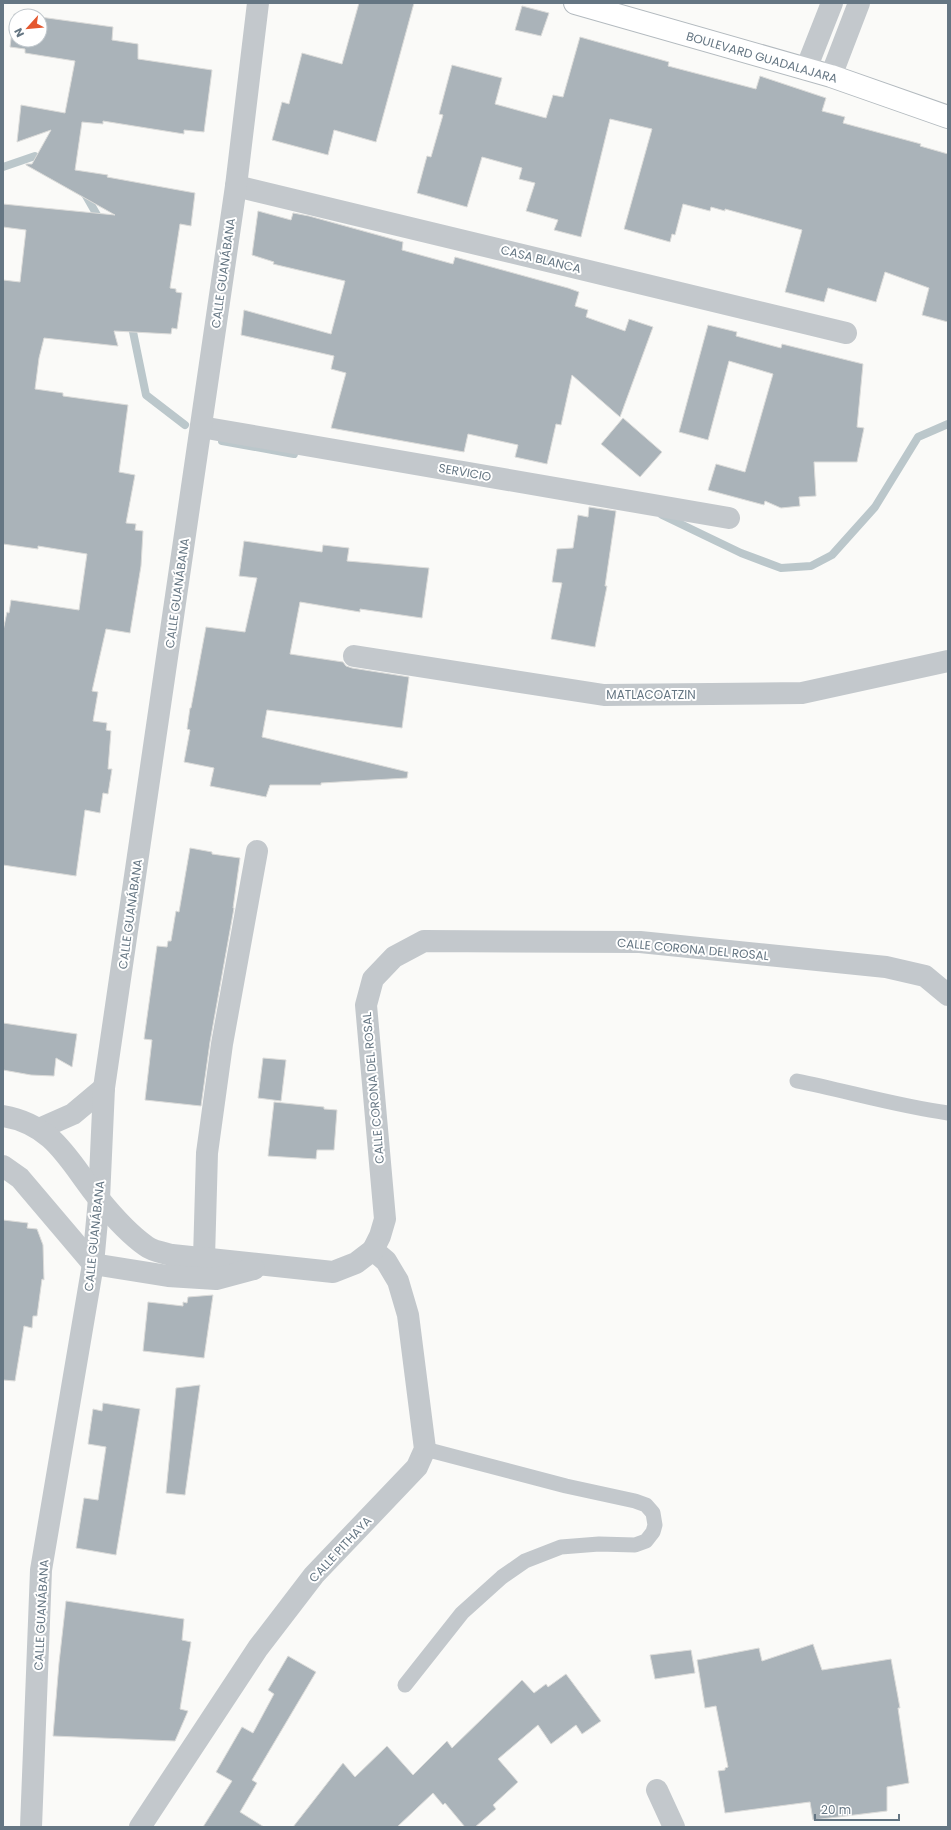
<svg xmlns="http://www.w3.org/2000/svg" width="951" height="1830" viewBox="0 0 951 1830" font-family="Poppins,sans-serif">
  <rect width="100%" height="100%" fill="#fafaf8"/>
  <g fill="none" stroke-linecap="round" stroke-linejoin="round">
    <g stroke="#bbc7cb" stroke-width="8">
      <path d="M3,167L35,156L44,162"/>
      <path d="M82,192L85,194L101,222"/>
      <path d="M131,322L146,395L185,425"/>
      <path d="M222,441L294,454"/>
      <path d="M662,515L741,553L781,568L811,566L832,555L875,507L918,437L948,424"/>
    </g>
  </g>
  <g fill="#aab3b9" stroke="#dcdcda">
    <path d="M359,3H414L376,142L334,130L328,155L272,140L282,102L289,104L302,53L342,64Z"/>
    <path d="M522,6L549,13L541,36L515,30Z"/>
    <path d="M14,14L30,16H16V40H40V17L113,27L112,40L138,44V59L212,70L204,132L184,130V134L103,121V124L82,122L75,170L108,175L107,177L195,193L191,226L180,224L170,288L176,289V292L182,293L177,329L172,328L171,334L114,331L118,346L44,338L39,358L35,389L63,393V396L128,405L119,472L135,475L126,523L136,524L135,530L143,531L141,566L130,633L106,629L92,691L98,692L93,721L107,723L106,730L111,731L108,769H112L108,794L103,793L100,813L85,810L76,876L3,865V631L7,612L9,613L11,600L79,610L87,554L38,546V549L3,544V280L20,282L26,230L3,227V204L115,215L26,165V164H32L51,130L17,142L21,105L65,113L75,61L25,53V49L10,47Z"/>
    <path d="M580,37L669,62L668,66L756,89L760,76L826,98L822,111L845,117L843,123L921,144L920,146L948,154V322L922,315L929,288L885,272L876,302L828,288L824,302L785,292L802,230L725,209V211L711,207L710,211L683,204L675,235L672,234L670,242L624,229L652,129L610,119L581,237L554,230L558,220L526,211L535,183L519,179L522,168L482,157L467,207L417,193L427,156L431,157L443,115L439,114L452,65L502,78L495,104L546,118L553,95L563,97Z"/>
    <path d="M258,211L291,220L293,213L309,216L403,242L402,250L453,264L455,257L568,288L579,292L575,306L588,310L586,317L625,331L629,319L653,327L620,417L572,375L561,425L556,424L547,464L515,457L518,445L468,434L464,452L331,428L346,373L331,369L334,356L241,335L244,310L331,334L345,281L273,264L274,262L252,255Z"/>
    <path d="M708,325L737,332L736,336L781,348L782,344L863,364L857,427L864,428L857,462H814L816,496L799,497L800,506L781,508L765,501L764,505L708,490L716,464L745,472L773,374L729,361L708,440L679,432Z"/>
    <path d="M623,418L662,452L640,477L601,444Z"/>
    <path d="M589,507L616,511L605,586H607L595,647L551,639L562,583L552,582L557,549L573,548L578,515L588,517Z"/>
    <path d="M244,541L322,552L323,545L349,548L347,561L429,568L422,618L360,609V612L300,602L290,654L343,662L346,666L352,668L409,677L402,728L267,710L262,737L408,772L407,778L321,783V785H270L266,797L210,786L214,768L184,762L190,730L187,729L190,708H191L206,627L245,632L257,578L239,576Z"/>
    <path d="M190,848L212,852V854L240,858L233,908H234L210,1042L201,1106L145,1100L152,1040L144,1039L157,946L167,947L168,941H171L176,911L179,912Z"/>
    <path d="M3,1023L77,1034L72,1067L56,1058L54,1076L31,1075L3,1070Z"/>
    <path d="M263,1058L286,1060L281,1101L258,1098Z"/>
    <path d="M274,1102L324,1107V1109L337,1110L334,1150H317L316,1159L268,1156Z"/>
    <path d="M3,1220L28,1223L27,1228L37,1229L43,1245L44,1280L42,1279L37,1316H33L32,1328L24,1326L15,1381L3,1380Z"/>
    <path d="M213,1295L204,1358L143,1351L148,1302L183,1306V1302L187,1303L188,1297Z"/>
    <path d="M200,1385L185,1495L166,1493L176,1388Z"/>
    <path d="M103,1403L140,1409L116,1555L76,1548L84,1498L98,1500L106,1447L88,1444L93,1409L102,1411Z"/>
    <path d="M66,1601L184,1619L182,1640L191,1642L180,1709L188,1711L175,1741L53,1736L59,1663Z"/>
    <path d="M813,1644L822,1670L891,1659L900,1708H898L909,1783L887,1787V1811L813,1820L810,1802L725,1813L718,1771L725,1770V1768L728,1767L716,1706L705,1708L697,1660L759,1648L762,1661Z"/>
    <path d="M691,1650L695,1673L655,1679L650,1655Z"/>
    <path d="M288,1656L316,1672L252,1780L257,1783L240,1812L264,1827H203L232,1781L216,1772L242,1727L253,1733L274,1694L268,1690Z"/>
    <path d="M566,1674L601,1721L582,1734L576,1725L551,1744L538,1725L498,1759L518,1782L493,1805L496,1809L475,1827H465L445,1803L443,1805L433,1793L397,1827H293L343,1763L355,1777L387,1746L413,1775L447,1741L452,1748L522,1680L534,1693L546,1684L548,1687Z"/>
  </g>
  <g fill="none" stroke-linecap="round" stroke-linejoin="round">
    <g stroke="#b3babf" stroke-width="24">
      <path id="secondary" d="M575,3L831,76L948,117"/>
    </g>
    <g stroke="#c3c8cc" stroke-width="15">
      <path d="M797,1081C847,1091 897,1106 948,1113"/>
      <path d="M405,1685L462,1613L502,1577L525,1561L561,1547L599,1544L635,1545L646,1541L653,1532L655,1525L653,1513L646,1505L635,1501L566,1486L425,1449"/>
    </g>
    <g stroke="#c3c8cc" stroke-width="22">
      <path d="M806,69L832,3"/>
      <path d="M831,76L859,3"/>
      <path d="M236,186L846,333"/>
      <path d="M201,427L729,518"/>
      <path d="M354,656L604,695L802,693L948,661"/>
      <path d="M39,1129L73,1114L104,1088"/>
      <path d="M204,1258L207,1153L222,1044L257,851"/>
      <path d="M657,1790L674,1827"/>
      <path d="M31,1827L41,1570L93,1264L99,1199L104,1088L236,186L258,3"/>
      <path d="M140,1827L258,1648L314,1575L417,1467L425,1449L408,1315L398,1281L386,1261L373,1250L380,1236L385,1219L366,1005L373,979L394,957L424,941L640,942L886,967L925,976L948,995"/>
    </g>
    <g stroke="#c3c8cc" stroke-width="22">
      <path d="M3,1116C55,1125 69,1162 99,1199C112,1215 129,1234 146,1246C152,1251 164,1253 172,1255L333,1272L356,1263L373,1250"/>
      <path d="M3,1166L20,1178L93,1264L168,1276L216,1279L254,1269"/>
    </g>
    <use href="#secondary" stroke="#fff" stroke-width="22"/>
  </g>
  <g text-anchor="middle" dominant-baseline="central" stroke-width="4" stroke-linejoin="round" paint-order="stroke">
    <g font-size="12" fill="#657683" stroke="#fff">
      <text transform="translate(762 57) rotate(16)">BOULEVARD GUADALAJARA</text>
      <text transform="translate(541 259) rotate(14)">CASA BLANCA</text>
      <text transform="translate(223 273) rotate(-82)">CALLE GUANÁBANA</text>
      <text transform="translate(465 472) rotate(10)">SERVICIO</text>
      <text transform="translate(177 593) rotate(-82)">CALLE GUANÁBANA</text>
      <text x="651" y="694">MATLACOATZIN</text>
      <text transform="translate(130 914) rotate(-82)">CALLE GUANÁBANA</text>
      <text transform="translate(693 949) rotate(5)">CALLE CORONA DEL ROSAL</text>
      <text transform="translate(373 1088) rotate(-95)">CALLE CORONA DEL ROSAL</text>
      <text transform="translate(94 1236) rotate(-84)">CALLE GUANÁBANA</text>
      <text transform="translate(340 1549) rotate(-47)">CALLE PITHAYA</text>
      <text transform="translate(41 1615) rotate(-87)">CALLE GUANÁBANA</text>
    </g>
  </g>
  <rect width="951" height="1830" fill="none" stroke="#657683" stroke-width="8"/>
  <g transform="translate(28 28) rotate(243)"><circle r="19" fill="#ffffff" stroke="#c1c8cd"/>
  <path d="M0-3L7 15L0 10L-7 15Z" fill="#e4572e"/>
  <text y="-6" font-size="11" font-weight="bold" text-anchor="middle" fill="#657683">N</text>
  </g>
  <path d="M815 1814v6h84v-6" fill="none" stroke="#657683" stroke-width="2"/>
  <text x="821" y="1814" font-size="12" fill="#657683" stroke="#ffffff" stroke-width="3" paint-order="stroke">20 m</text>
</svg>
